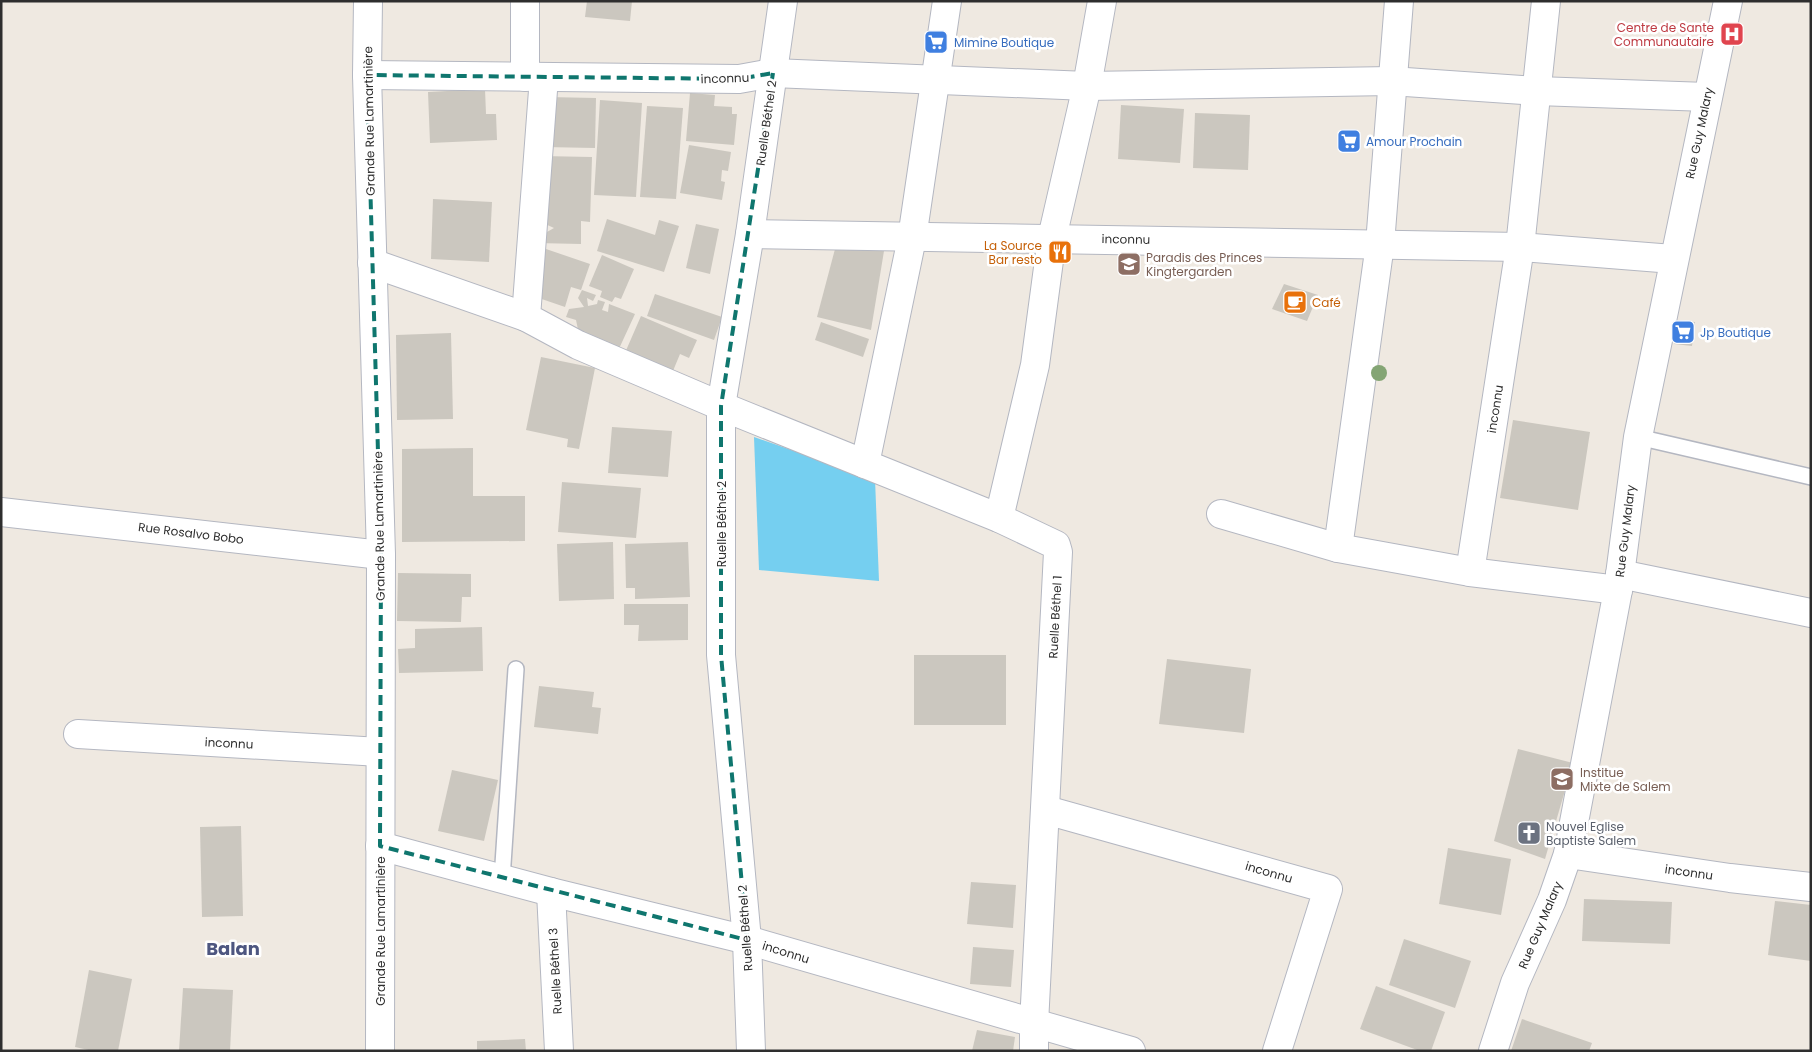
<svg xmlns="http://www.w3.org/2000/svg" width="1812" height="1052" viewBox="0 0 1812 1052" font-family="Poppins,sans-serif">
  <rect width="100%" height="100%" fill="#efe9e1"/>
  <path fill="#75cff0" d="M754,437L875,479L879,581L759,570Z"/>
  <g fill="#cbc7bf">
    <path d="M587,1H632L630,21L585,17Z"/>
    <path d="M485,89L486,114H496L497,140L430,143L428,92Z"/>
    <path d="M690,93L715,95L714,106L732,107V114H737L734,145L686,141Z"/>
    <path d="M546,97L596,98L595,148L544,147Z"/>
    <path d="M600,100L642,103L636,197L594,195Z"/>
    <path d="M1121,105L1184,109L1180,163L1118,159Z"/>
    <path d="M647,106L683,108L676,199L640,197Z"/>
    <path d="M1195,113L1250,115L1248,170L1193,168Z"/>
    <path d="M689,145L731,152L728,171L722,170L721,181L725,182L722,200L680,193Z"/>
    <path d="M541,156L592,157L590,222L581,221V244L536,243L538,237L554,228L543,223Z"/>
    <path d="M433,199L492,202L489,262L431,259Z"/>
    <path d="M607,219L655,235L659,220L679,226L664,272L597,251Z"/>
    <path d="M696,224L719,229L710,274L686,268Z"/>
    <path d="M546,249L590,264L581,290L571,287L565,307L530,295Z"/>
    <path d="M835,249L884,251L871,330L817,317Z"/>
    <path d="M602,255L634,269L621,299L615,297L612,302L600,297L602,291L589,286Z"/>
    <path d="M1284,284L1318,295L1307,321L1272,309Z"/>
    <path d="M582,290L596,295L593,301L587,298L588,306L597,304L598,300L605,302L602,310L608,312L609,304L635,314L617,353L580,339L576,320L566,317L569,309L584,307L578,298Z"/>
    <path d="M655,294L722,317L714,340L647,316Z"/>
    <path d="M641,316L697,340L689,358L680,354L668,383L621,362Z"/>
    <path d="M1676,320L1695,322L1692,346L1674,344Z"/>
    <path d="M821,322L869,339L863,357L815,340Z"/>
    <path d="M451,333L453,419L397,420L396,335Z"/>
    <path d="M541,357L595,368L579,449L567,447L568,439L526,430Z"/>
    <path d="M1513,420L1590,432L1578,510L1500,498Z"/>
    <path d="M612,427L672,431L668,477L608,473Z"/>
    <path d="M473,448V496H525V541L402,542V449Z"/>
    <path d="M562,482L641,488L636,538L558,532Z"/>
    <path d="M613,542L614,599L559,601L557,544Z"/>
    <path d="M688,542L690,597L635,599V588H626L625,544Z"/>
    <path d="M398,573L471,574V597H462L461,622L397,621Z"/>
    <path d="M624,604H688V640L638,641L639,625H624Z"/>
    <path d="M482,627L483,671L399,673L398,649L415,648V629Z"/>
    <rect x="914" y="655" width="92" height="70"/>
    <path d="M1167,659L1251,669L1244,733L1159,724Z"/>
    <path d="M539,686L594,692L592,707L601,708L598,734L534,727Z"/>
    <path d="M1518,749L1573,763L1545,859L1494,841Z"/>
    <path d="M452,770L498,780L484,841L438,831Z"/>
    <path d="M241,826L243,916L202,917L200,827Z"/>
    <path d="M1448,848L1511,859L1501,915L1439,904Z"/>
    <path d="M971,882L1016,885L1013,928L967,924Z"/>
    <path d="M1584,899L1672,902L1670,944L1582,941Z"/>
    <path d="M1775,901L1811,905V961L1768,955Z"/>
    <path d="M1404,939L1471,961L1455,1008L1389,985Z"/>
    <path d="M973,947L1014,950L1011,987L970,984Z"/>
    <path d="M89,970L132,979L118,1051H93L75,1047Z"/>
    <path d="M1376,986L1445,1012L1431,1051H1420L1360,1029Z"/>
    <path d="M183,988L233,990L230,1051H179Z"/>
    <path d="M1522,1019L1592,1043L1589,1051H1511Z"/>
    <path d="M977,1030L1015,1037L1013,1051H972Z"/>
    <path d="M525,1039L526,1051H477V1041Z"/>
  </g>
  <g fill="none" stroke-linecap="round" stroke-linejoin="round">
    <g stroke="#b4b7c1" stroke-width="18">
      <g id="lane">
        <path d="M1638,437L1811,477"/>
        <path d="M502,879L516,669"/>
      </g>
    </g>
    <g stroke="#b4b7c1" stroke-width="30">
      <g id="street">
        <path d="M368,1L367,75L381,555L380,1051"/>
        <path d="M367,75L739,79L773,73L1087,86L1391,81L1537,91L1707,97"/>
        <path d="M525,77V1"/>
        <path d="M544,77L526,317L578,345L721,406L999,518L1056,545L1058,552L1034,1024V1051"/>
        <path d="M750,234L1520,247L1673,259"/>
        <path d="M372,263L526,317"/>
        <path d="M865,464L912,238L947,1"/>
        <path d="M1,512L381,555"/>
        <path d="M1221,514L1338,548L1470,572L1618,590"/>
        <path d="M999,518L1035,365L1052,238L1087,86L1102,1"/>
        <path d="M1338,548L1380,244L1399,1"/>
        <path d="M1470,572L1520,247L1546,1"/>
        <path d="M1620,574L1811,613"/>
        <path d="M78,734L380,752"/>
        <path d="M1046,810L1328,889L1277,1051"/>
        <path d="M380,846L551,892L747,940L1131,1051"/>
        <path d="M1568,854L1730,878L1811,887"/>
        <path d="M551,892L559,1051"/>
        <path d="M751,1051L747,940L721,655V406L750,234L783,1"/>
        <path d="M1493,1051L1515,983L1552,900L1568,854L1618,590L1638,437L1728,1"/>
      </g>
    </g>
    <use href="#lane" stroke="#fff" stroke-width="15"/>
    <use href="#street" stroke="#fff" stroke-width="28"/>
  </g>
  <circle fill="#84a574" cx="1379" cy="373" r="8"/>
  <path fill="none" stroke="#0f766e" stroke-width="4" stroke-dasharray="10 6" stroke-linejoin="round" d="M773,73L721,406V655L747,940L380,846L381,555L367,75L739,79Z"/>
  <defs>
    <g id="hospital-square" transform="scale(1.25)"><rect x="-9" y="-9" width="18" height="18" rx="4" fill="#e0444e" stroke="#fff"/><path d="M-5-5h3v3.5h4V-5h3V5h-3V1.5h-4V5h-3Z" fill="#fff"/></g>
    <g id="supermarket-square" transform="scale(1.25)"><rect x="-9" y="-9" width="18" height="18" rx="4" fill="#3f7fe0" stroke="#fff"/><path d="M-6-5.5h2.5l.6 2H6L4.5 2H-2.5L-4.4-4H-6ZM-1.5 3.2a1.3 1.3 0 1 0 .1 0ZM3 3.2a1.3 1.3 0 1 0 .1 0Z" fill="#fff"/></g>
    <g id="restaurant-square" transform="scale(1.25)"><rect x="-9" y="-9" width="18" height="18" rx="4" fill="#e8710a" stroke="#fff"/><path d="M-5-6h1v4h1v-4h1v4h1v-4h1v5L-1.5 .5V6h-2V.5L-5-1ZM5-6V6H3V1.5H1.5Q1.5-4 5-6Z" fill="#fff"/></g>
    <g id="school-square" transform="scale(1.25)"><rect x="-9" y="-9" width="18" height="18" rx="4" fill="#8d6e63" stroke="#fff"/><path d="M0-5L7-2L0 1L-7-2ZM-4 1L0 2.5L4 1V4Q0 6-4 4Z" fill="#fff"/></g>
    <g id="cafe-square" transform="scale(1.25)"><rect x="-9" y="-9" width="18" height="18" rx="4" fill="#e8710a" stroke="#fff"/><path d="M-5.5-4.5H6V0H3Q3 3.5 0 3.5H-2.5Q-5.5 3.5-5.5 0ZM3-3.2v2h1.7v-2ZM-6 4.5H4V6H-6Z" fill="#fff"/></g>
    <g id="church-square" transform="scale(1.25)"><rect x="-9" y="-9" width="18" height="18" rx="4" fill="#6b7280" stroke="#fff"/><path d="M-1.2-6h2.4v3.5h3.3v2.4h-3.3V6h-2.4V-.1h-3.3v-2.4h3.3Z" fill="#fff"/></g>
  </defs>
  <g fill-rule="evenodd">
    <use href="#hospital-square" x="1732" y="34"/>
    <use href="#supermarket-square" x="936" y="42"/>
    <use href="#supermarket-square" x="1349" y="141"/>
    <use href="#restaurant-square" x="1060" y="252"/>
    <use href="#school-square" x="1129" y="264"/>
    <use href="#cafe-square" x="1295" y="302"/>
    <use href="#supermarket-square" x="1683" y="332"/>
    <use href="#school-square" x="1562" y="779"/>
    <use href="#church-square" x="1529" y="833"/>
  </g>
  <g text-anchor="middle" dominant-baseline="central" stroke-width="5" stroke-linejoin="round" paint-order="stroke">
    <g font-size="12" fill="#be3a42" stroke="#fff" text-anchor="end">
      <text x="1714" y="27">Centre de Sante<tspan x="1714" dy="14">Communautaire</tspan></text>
    </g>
    <g font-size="12" fill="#366cbe" stroke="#fff" text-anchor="start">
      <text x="954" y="42">Mimine Boutique</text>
      <text x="1366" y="141">Amour Prochain</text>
      <text x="1700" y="332">Jp Boutique</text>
    </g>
    <g font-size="12" fill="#2e2e2e" stroke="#fff">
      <text transform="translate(725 78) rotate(-2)">inconnu</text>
      <text transform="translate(369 121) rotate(-91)">Grande Rue Lamartinière</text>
      <text transform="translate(766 123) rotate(-82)">Ruelle Béthel 2</text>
      <text transform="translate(1699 133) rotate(-78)">Rue Guy Malary</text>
      <text transform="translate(1126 239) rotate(1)">inconnu</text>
      <text transform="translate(1495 409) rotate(-81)">inconnu</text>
      <text transform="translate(721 524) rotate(-90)">Ruelle Béthel 2</text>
      <text transform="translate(379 526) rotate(-91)">Grande Rue Lamartinière</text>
      <text transform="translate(1625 531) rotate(-83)">Rue Guy Malary</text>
      <text transform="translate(191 533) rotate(7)">Rue Rosalvo Bobo</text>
      <text transform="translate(1055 617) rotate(-87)">Ruelle Béthel 1</text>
      <text transform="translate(229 743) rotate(3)">inconnu</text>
      <text transform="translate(1269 872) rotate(16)">inconnu</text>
      <text transform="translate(1689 872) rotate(8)">inconnu</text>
      <text transform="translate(1540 925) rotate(-67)">Rue Guy Malary</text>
      <text transform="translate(745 928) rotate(-94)">Ruelle Béthel 2</text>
      <text transform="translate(380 931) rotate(-90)">Grande Rue Lamartinière</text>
      <text transform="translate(786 952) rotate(17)">inconnu</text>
      <text transform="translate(555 971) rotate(-93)">Ruelle Béthel 3</text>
    </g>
    <g font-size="12" fill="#c56008" stroke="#fff" text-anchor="end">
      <text x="1042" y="245">La Source<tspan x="1042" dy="14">Bar resto</tspan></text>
      <text x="1312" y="302" text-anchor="start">Café</text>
    </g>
    <g font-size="12" fill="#785e54" stroke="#fff" text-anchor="start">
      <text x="1146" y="257">Paradis des Princes<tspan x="1146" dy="14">Kingtergarden</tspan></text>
      <text x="1580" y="772">Institue<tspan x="1580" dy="14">Mixte de Salem</tspan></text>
    </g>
    <g font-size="12" fill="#5b616d" stroke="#fff" text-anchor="start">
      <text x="1546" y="826">Nouvel Eglise<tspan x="1546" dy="14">Baptiste Salem</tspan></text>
    </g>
    <g font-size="18" font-weight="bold" fill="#4d5680" stroke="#fff">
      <text x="233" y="948">Balan</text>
    </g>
  </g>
  <rect width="1812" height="1052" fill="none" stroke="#2e2e2e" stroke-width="5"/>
</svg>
